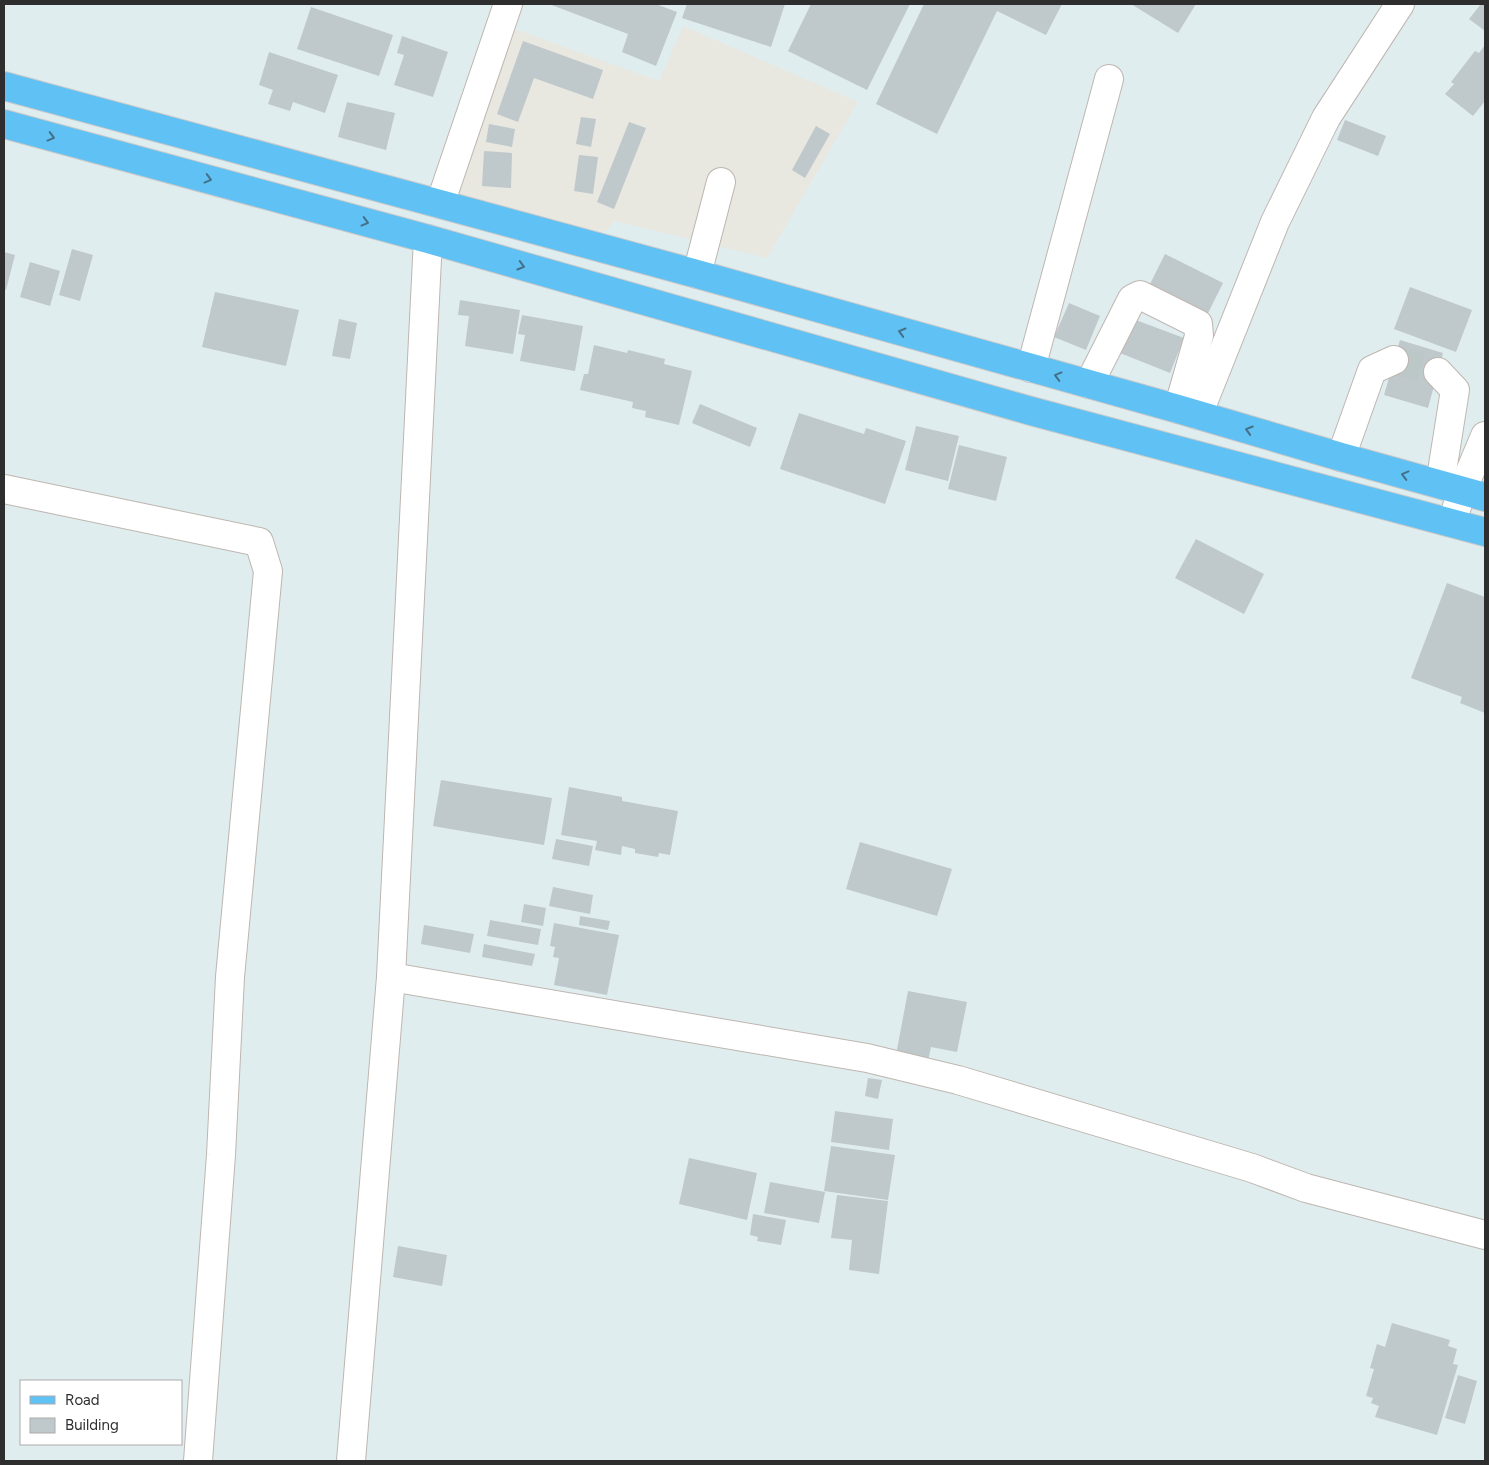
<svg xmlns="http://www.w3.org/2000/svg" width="1489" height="1465" viewBox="0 0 1489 1465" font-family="Figtree,sans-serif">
  <rect width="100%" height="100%" fill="#e0edef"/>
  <path fill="#e8e7e0" d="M683,26L858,102L767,258L615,221L604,232L451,197L512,28L659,81Z"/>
  <g fill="#bfc8cb">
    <path d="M549,4H656L677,12L656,66L622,52L628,34Z"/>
    <path d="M687,4H785L771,47L682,18Z"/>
    <path d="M811,4H910L867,90L788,51Z"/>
    <path d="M924,4H1062L1046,35L997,11L937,134L876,104Z"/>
    <path d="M1131,4H1196L1178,33Z"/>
    <path d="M1481,4H1485V31L1469,19Z"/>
    <path d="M311,7L393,35L379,76L297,49Z"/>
    <path d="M402,36L448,52L433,97L394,85L404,55L397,53Z"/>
    <path d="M523,41L603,70L593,99L534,78L518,122L497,114Z"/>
    <path d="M1485,45V101L1473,116L1445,94L1454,84L1451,82L1475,51L1479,53Z"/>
    <path d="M269,52L338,75L325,113L293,102L290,111L268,104L273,90L259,85Z"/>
    <path d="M347,102L395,113L386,150L338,137Z"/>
    <path d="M581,117L596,119L591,147L576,144Z"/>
    <path d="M1345,120L1386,136L1378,156L1337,140Z"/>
    <path d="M629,122L646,128L614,209L597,202Z"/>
    <path d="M489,124L515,129L512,147L486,142Z"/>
    <path d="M816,126L830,134L805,178L792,170Z"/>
    <path d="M484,151L512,153L511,188L482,186Z"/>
    <path d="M579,155L598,157L593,194L574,191Z"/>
    <path d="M72,249L93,255L80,301L59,295Z"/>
    <path d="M4,252L15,255L6,290L4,289Z"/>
    <path d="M1165,254L1223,283L1208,313L1150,284Z"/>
    <path d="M30,262L60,271L50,306L20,297Z"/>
    <path d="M1410,287L1472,310L1456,352L1394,329Z"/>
    <path d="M215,292L299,310L286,366L202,347Z"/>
    <path d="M460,300L520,310L513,354L465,346L469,316L458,315Z"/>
    <path d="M1069,303L1100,316L1086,350L1054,337Z"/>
    <path d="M522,315L583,326L575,371L520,361L525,335L518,334Z"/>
    <path d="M339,319L357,323L350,359L332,356Z"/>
    <path d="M1133,319L1184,338L1170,373L1120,353Z"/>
    <path d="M1400,340L1443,353L1428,408L1384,395Z"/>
    <path d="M594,345L627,353L628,350L665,359L664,364L692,371L679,425L645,417L646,411L632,408L633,402L580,390L584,374H588Z"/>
    <path d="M700,404L757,428L750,447L692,423Z"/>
    <path d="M799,413L864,434L866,428L906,441L885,504L780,469Z"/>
    <path d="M916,426L959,436L948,481L905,470Z"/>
    <path d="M959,445L1007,457L996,501L948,489Z"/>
    <path d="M1196,539L1264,574L1244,614L1175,578Z"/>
    <path d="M1447,583L1485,597V713L1460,703L1462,697L1411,678Z"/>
    <path d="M441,780L552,798L544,845L433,826Z"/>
    <path d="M569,787L622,797V801L678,811L670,855L659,853L658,857L635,853V849L622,846L621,855L595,850L597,841L561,835Z"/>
    <path d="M556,839L593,846L589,866L552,859Z"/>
    <path d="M860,842L952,869L937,916L846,889Z"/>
    <path d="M553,887L593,895L590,914L549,906Z"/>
    <path d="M524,904L546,908L543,926L521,922Z"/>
    <path d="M580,916L610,921L608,930L579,925Z"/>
    <path d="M490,920L541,929L538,945L487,936Z"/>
    <path d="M554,923L619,935L607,995L554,985L559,958L553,957L555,947L550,946Z"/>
    <path d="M424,925L474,934L470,953L421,944Z"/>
    <path d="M484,944L535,954L532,966L482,957Z"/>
    <path d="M908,991L967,1002L957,1052L931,1047L928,1061L896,1055Z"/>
    <path d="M868,1078L882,1080L878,1099L865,1096Z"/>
    <path d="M835,1111L893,1119L889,1150L831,1142Z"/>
    <path d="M831,1146L895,1155L888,1200L824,1191Z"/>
    <path d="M689,1158L757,1173L747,1220L679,1204Z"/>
    <path d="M770,1182L825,1192L819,1223L764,1213Z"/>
    <path d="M837,1195L888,1201L879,1274L849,1270L852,1240L831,1238Z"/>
    <path d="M753,1214L786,1220L781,1245L757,1241L758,1237L750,1235Z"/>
    <path d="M398,1246L447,1255L442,1286L393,1277Z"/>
    <path d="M1392,1323L1450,1340L1448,1346L1457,1349L1453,1364L1458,1365L1437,1435L1375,1417L1379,1406L1371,1403L1373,1398L1366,1396L1374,1369L1370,1368L1377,1344L1385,1347Z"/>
    <path d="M1458,1375L1477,1381L1465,1424L1445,1418Z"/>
  </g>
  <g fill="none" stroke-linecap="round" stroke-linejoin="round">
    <path stroke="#bcc7c8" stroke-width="28" stroke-dasharray="28 14" stroke-linecap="butt" d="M1394,360L1438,372"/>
    <g stroke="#beb6b0" stroke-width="30">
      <g id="minor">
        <path d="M440,204L508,4"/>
        <path d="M697,274L721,182"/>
        <path d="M1031,368L1109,79"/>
        <path d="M1438,372L1455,390L1440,484"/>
        <path d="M1089,384L1132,299L1140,295L1198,324L1199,336L1178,409"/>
        <path d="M1198,415L1275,222L1326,118L1400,4"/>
        <path d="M1341,457L1372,370L1394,360"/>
        <path d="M4,489L259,542L268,571L230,977L221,1155L198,1461"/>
        <path d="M1452,522L1462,491L1485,436"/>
        <path d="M391,977L867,1058L958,1080L1252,1168L1306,1188L1485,1235"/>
        <path d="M351,1461L391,977L428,239"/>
      </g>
    </g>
    <g stroke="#c9c9c9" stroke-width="30">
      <g id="major">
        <path d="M4,86L440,204L697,274L1178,409L1341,457L1485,497"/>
        <path d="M4,124L428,239L1031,411L1485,532"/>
      </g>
    </g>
    <use href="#minor" stroke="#fff" stroke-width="28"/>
    <use href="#major" stroke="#60c1f4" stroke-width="28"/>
  </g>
  <defs><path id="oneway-chevron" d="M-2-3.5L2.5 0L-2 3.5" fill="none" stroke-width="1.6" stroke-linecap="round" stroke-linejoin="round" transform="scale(1.25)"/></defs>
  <g stroke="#447087">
    <use href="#oneway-chevron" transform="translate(51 137) rotate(15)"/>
    <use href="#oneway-chevron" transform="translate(208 179) rotate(15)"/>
    <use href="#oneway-chevron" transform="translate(365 222) rotate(15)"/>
    <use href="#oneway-chevron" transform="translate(521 266) rotate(16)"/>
    <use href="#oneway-chevron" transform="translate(902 332) rotate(-164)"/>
    <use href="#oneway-chevron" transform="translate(1058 376) rotate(-165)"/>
    <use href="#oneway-chevron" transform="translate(1249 430) rotate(-163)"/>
    <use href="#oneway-chevron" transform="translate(1405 475) rotate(-165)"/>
  </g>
  <rect width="1489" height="1465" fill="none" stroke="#2e2e2e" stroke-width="10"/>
  <rect x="20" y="1380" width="162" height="65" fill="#ffffff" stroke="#ababab"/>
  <rect x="30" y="1396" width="25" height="8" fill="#60c1f4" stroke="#ababab"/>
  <text x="65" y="1405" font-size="15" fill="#2e2e2e">Road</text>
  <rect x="30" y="1418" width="25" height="15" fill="#bfc8cb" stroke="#ababab"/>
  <text x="65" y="1430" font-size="15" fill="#2e2e2e">Building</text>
</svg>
